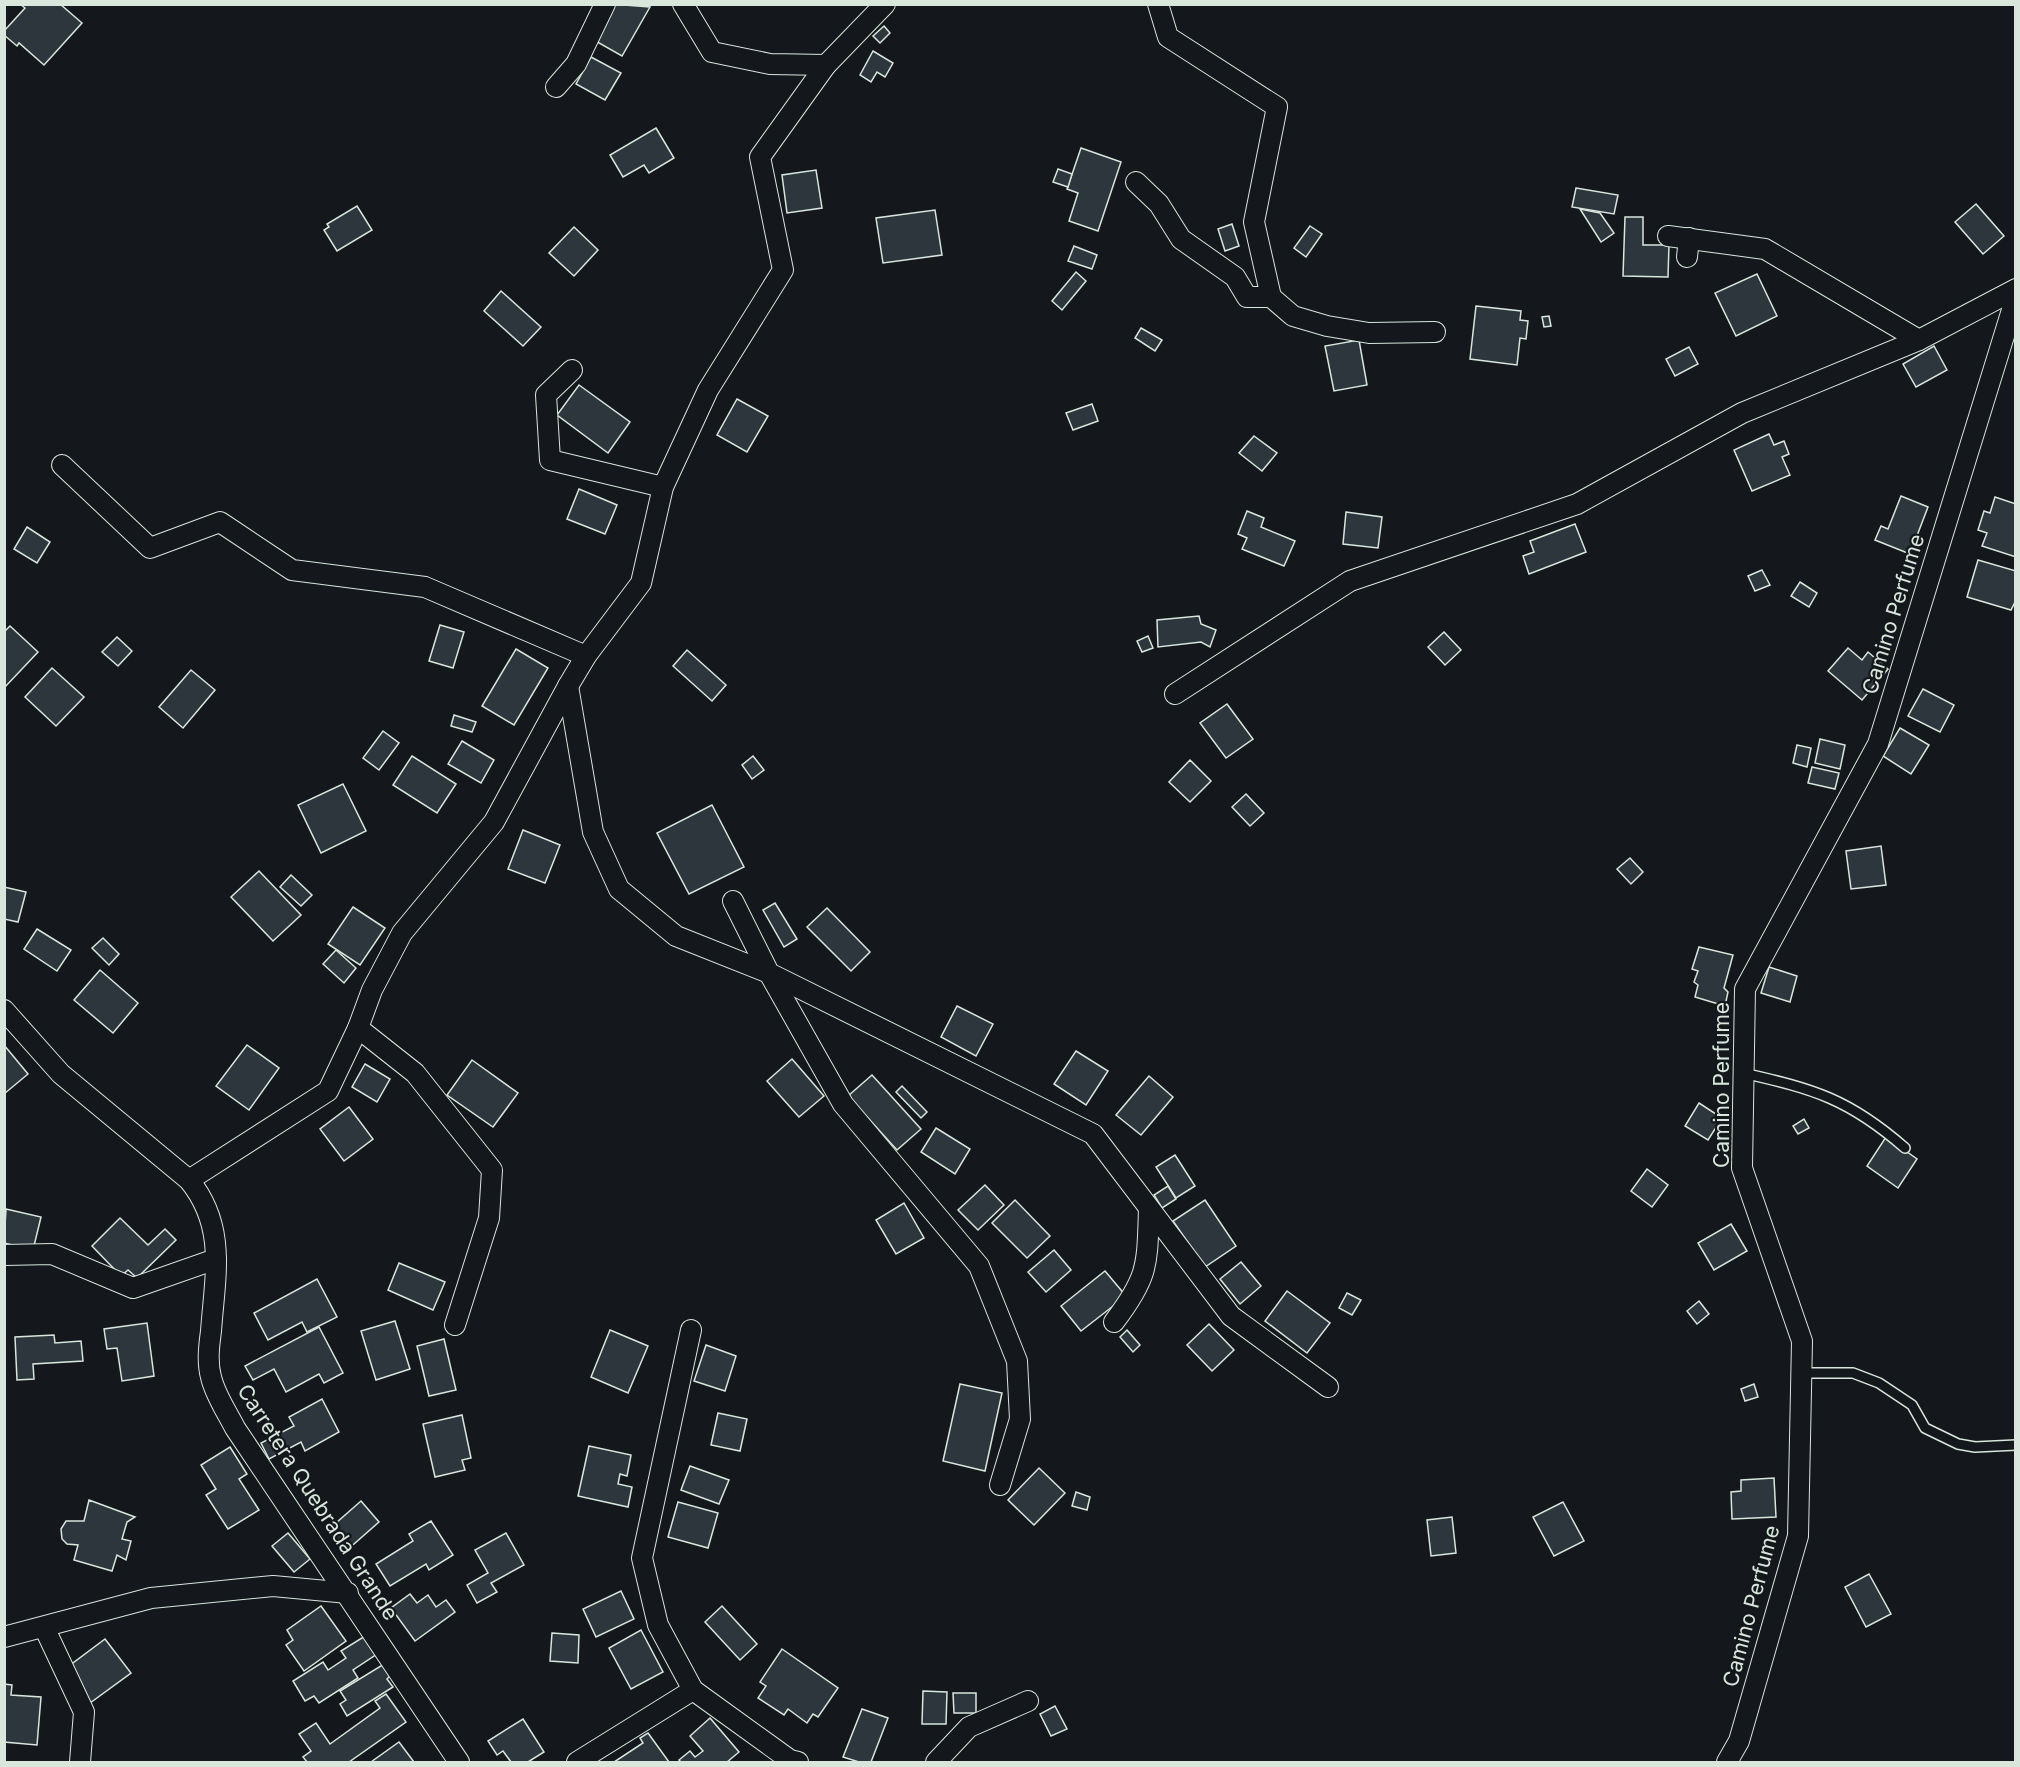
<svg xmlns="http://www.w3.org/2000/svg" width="2020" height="1767" viewBox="0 0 2020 1767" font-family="Inter,sans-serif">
  <rect width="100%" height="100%" fill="#14181c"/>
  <g fill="#2c363c" stroke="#d8e6dc" stroke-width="1.5">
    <path d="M20,4H60L82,23L44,65L19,43L17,46L4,35V31L25,8Z"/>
    <path d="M611,4L650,7L622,56L592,39Z"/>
    <path d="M884,26L890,33L880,43L873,36Z"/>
    <path d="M873,51L893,63L885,77L877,72L871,82L860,75Z"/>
    <path d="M591,57L621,73L605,100L576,84Z"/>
    <path d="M656,128L674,158L649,173L644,165L623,177L610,155Z"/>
    <path d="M1081,148L1121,162L1098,231L1069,221L1078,193L1067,189Z"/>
    <path d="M1058,169L1072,174L1068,187L1053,182Z"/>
    <path d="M816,170L822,208L787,213L782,175Z"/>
    <path d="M1576,188L1618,195L1614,214L1572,207Z"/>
    <path d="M1976,204L2004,236L1983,254L1955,222Z"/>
    <path d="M357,206L372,230L337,251L324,230L329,227L327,224Z"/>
    <path d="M1580,209L1600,213L1614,233L1601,242Z"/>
    <path d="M935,210L942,255L883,263L876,218Z"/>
    <path d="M1625,217H1643V245H1669L1668,277L1623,276Z"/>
    <path d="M1232,224L1239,246L1225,251L1218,229Z"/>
    <path d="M1310,226L1322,234L1306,257L1294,248Z"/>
    <path d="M574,227L598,250L574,276L549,253Z"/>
    <path d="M1074,246L1097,255L1092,269L1068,261Z"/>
    <path d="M1076,272L1086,281L1062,310L1052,301Z"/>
    <path d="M1757,274L1777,316L1736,336L1715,293Z"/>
    <path d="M501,291L541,327L523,346L484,311Z"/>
    <path d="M1476,306L1521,311L1520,320L1528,321L1526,339L1520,338L1517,365L1470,359Z"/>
    <path d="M1549,316L1551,326L1544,327L1542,317Z"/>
    <path d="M1141,328L1162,340L1155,351L1135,338Z"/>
    <path d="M1359,340L1367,385L1334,391L1325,346Z"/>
    <path d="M1934,346L1947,370L1916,387L1903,364Z"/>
    <path d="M1689,347L1698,364L1675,376L1666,359Z"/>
    <path d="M579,385L630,422L608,453L557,415Z"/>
    <path d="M737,399L768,416L747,452L717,435Z"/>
    <path d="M1092,404L1098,421L1073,430L1066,413Z"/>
    <path d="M1769,434L1774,445L1784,441L1789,454L1782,457L1790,475L1752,491L1734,450Z"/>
    <path d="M1254,436L1277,453L1262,471L1239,453Z"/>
    <path d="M579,489L617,505L605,534L567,519Z"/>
    <path d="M1901,496L1928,507L1910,554L1875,540L1881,526L1888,529Z"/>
    <path d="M1995,497L2016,504V557L1982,546L1987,533L1978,530L1984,511L1990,513Z"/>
    <path d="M1247,511L1264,518L1261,527L1295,541L1284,566L1242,549L1247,538L1238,534Z"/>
    <path d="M1346,512L1382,517L1378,548L1343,544Z"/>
    <path d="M1575,524L1586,552L1529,574L1523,556L1534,552L1530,541Z"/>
    <path d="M27,527L50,542L37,563L14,549Z"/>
    <path d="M1978,560L2016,571V600L2011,610L1967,597Z"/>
    <path d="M1762,570L1770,585L1755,591L1748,576Z"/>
    <path d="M1800,582L1817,593L1809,607L1791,596Z"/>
    <path d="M1199,616L1201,624L1216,630L1210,647L1201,642L1158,647L1157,620Z"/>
    <path d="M440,625L464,632L453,668L429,661Z"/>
    <path d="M10,626L38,652L5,687L4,632Z"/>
    <path d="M1444,632L1461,650L1445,665L1428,647Z"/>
    <path d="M1148,636L1153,648L1142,652L1137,641Z"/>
    <path d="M117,637L132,651L118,666L102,652Z"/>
    <path d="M1848,648L1862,660L1868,652L1888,669L1862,700L1828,671Z"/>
    <path d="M516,649L548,668L514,725L482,706Z"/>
    <path d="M687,650L726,685L712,701L673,666Z"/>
    <path d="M52,668L84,697L56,726L25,697Z"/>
    <path d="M191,670L215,690L183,728L159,707Z"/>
    <path d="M1923,689L1954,705L1940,732L1908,716Z"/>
    <path d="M1227,704L1253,739L1226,758L1200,723Z"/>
    <path d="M454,715L476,722L472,732L451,726Z"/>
    <path d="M1900,728L1929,745L1911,774L1883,756Z"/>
    <path d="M383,731L399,743L379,770L363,758Z"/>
    <path d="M1820,739L1845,745L1840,769L1815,763Z"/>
    <path d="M462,741L494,760L481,783L448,764Z"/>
    <path d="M1797,745L1811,748L1807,767L1793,763Z"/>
    <path d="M412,756L456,784L437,813L393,785Z"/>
    <path d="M753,756L764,770L752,779L742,765Z"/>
    <path d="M1190,760L1211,781L1190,802L1169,782Z"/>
    <path d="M1812,767L1839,773L1835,789L1808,783Z"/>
    <path d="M343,784L366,831L321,853L298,805Z"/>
    <path d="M1246,794L1264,813L1250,826L1232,807Z"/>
    <path d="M712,805L744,867L689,894L657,833Z"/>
    <path d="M523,830L560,845L545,883L508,869Z"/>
    <path d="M1881,846L1886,885L1851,889L1846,851Z"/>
    <path d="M1630,858L1643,872L1631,884L1617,869Z"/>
    <path d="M259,871L301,915L273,941L231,897Z"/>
    <path d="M291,875L312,895L301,906L280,887Z"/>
    <path d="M4,887L26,892L18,922L4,919Z"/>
    <path d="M775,903L797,939L784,947L763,910Z"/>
    <path d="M353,907L385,928L360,965L328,944Z"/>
    <path d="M827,908L870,952L851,971L807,927Z"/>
    <path d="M37,929L71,950L57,971L24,949Z"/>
    <path d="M103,938L119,954L109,965L92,948Z"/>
    <path d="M1699,947L1733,955L1724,988L1728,992L1725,1006L1695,997L1698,985L1694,982L1698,971L1692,969Z"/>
    <path d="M336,950L356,968L344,983L323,964Z"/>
    <path d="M1769,967L1797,976L1790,1002L1761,993Z"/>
    <path d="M100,970L138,1003L113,1033L74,1000Z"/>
    <path d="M957,1006L993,1024L976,1056L941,1037Z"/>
    <path d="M4,1045L28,1074L4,1094Z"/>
    <path d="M247,1045L279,1068L249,1110L216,1086Z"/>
    <path d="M1076,1051L1108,1071L1086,1105L1054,1084Z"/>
    <path d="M792,1059L824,1096L799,1117L767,1081Z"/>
    <path d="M472,1060L518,1093L493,1127L447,1095Z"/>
    <path d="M365,1064L390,1079L377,1102L352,1087Z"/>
    <path d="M872,1075L921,1129L897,1150L848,1096Z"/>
    <path d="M1149,1076L1173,1097L1141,1135L1116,1115Z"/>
    <path d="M902,1086L927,1112L921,1118L896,1092Z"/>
    <path d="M1699,1103L1722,1118L1708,1140L1685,1126Z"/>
    <path d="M349,1107L373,1139L344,1161L320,1129Z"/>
    <path d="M1804,1119L1809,1128L1798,1134L1793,1126Z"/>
    <path d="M936,1128L970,1149L955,1174L921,1152Z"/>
    <path d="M1886,1137L1917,1159L1898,1188L1867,1166Z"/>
    <path d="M1175,1155L1195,1186L1176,1198L1156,1167Z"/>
    <path d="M1647,1169L1668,1185L1652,1207L1631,1191Z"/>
    <path d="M985,1185L1004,1205L978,1230L958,1210Z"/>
    <path d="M1168,1186L1176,1199L1162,1208L1154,1195Z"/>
    <path d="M1015,1200L1050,1236L1027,1258L992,1223Z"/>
    <path d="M1205,1200L1236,1246L1205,1267L1173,1221Z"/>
    <path d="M904,1203L924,1238L896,1254L876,1220Z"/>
    <path d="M6,1209L41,1217L33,1250L4,1243Z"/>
    <path d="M120,1218L148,1245L165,1229L176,1240L137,1278L128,1270L121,1276L92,1246Z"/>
    <path d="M1731,1224L1747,1251L1714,1270L1698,1243Z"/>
    <path d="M1054,1250L1071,1270L1046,1292L1028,1272Z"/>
    <path d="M1241,1262L1261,1286L1240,1304L1220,1279Z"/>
    <path d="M399,1263L445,1282L433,1310L388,1290Z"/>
    <path d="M1105,1271L1126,1296L1081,1331L1061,1306Z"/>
    <path d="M317,1279L337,1317L307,1332L302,1322L268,1340L254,1313Z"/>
    <path d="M1287,1291L1330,1323L1307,1353L1265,1321Z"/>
    <path d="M1347,1293L1361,1300L1352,1315L1339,1308Z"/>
    <path d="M1699,1301L1709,1314L1697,1324L1687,1311Z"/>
    <path d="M395,1321L410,1369L376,1380L361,1331Z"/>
    <path d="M147,1323L154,1376L122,1381L117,1348L107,1349L104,1329Z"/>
    <path d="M1209,1324L1234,1350L1212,1371L1187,1345Z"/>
    <path d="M319,1327L343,1373L324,1383L319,1374L286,1392L274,1369L253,1380L245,1366Z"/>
    <path d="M610,1330L648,1346L628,1393L591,1377Z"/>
    <path d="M1127,1330L1140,1345L1133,1352L1120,1337Z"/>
    <path d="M54,1335L55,1343L81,1341L83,1361L33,1364L34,1379L17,1380L15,1337Z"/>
    <path d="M444,1339L456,1390L429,1396L417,1346Z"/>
    <path d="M706,1345L736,1356L725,1391L694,1381Z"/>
    <path d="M960,1384L1002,1393L985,1471L943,1461Z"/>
    <path d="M1754,1384L1758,1397L1745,1401L1741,1389Z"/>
    <path d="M322,1399L339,1432L305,1451L301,1442L269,1459L261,1443L294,1426L289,1417Z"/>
    <path d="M718,1413L747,1419L740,1451L711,1445Z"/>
    <path d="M462,1415L471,1458L462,1460L465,1470L435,1477L423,1424Z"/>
    <path d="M589,1446L631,1455L627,1476L620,1474L618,1484L632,1487L628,1507L578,1496Z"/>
    <path d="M230,1447L247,1474L239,1479L259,1510L228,1529L206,1495L216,1489L201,1465Z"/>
    <path d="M690,1466L729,1480L719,1504L681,1490Z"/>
    <path d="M1039,1468L1065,1493L1034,1525L1008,1500Z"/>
    <path d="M1774,1478L1776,1517L1732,1519L1731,1492L1741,1491V1480Z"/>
    <path d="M1076,1492L1090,1497L1087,1510L1072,1506Z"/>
    <path d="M89,1500L135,1517L127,1522L122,1539L131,1541L126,1560L117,1555L112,1571L74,1560L78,1545L67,1544L62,1539L61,1529L66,1521H84Z"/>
    <path d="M361,1501L379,1522L346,1551L328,1530Z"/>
    <path d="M678,1502L718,1513L708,1548L668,1537Z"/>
    <path d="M1563,1502L1584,1541L1554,1556L1533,1517Z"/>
    <path d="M1452,1517L1456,1553L1431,1556L1427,1520Z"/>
    <path d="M431,1521L453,1555L429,1570L426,1564L390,1586L376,1564L413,1541L409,1534Z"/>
    <path d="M288,1533L310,1559L294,1572L272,1546Z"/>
    <path d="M506,1533L524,1565L491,1583L497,1592L477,1603L467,1585L488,1573L475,1550Z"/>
    <path d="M1869,1574L1891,1614L1866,1627L1845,1587Z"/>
    <path d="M621,1591L634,1619L596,1637L583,1609Z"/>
    <path d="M410,1594L417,1603L428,1595L436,1607L446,1600L455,1612L415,1641L391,1608Z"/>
    <path d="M321,1606L346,1641L304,1671L286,1645L293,1640L287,1630Z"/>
    <path d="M722,1606L757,1644L740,1660L705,1622Z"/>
    <path d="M641,1630L663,1672L631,1689L609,1648Z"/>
    <path d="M552,1633L579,1635L578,1663L550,1661Z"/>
    <path d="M365,1636L377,1654L353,1670L358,1678L319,1703L314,1696L305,1701L293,1681L323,1662L328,1670L346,1658L341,1651Z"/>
    <path d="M105,1639L131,1673L90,1703L65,1669Z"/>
    <path d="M782,1649L838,1688L818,1717L813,1714L807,1723L788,1709L784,1715L758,1698L766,1686L760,1682Z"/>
    <path d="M384,1664L391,1675L387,1679L393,1687L347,1716L340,1704L346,1700L340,1691Z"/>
    <path d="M4,1684L12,1685L11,1695L41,1697L37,1745L4,1742Z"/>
    <path d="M923,1691L947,1692L946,1724H922Z"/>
    <path d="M953,1693H976V1713H954Z"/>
    <path d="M386,1694L406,1722L349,1762H307L303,1757L311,1751L299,1734L316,1723L330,1744L380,1708L375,1701Z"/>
    <path d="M1055,1706L1067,1729L1051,1736L1040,1714Z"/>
    <path d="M862,1709L888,1718L871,1762H859L843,1757Z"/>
    <path d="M710,1718L739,1752L727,1762H681L679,1760L690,1751L695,1757L703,1751L690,1736Z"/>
    <path d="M523,1719L544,1752L528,1762H511L503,1751L497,1755L488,1741Z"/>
    <path d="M648,1733L669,1762H614L643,1743L640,1738Z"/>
    <path d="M399,1742L414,1762H371Z"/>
  </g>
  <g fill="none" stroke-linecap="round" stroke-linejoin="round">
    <g stroke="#d8e6dc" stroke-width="12">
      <g id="lane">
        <path d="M1743,1073C1814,1089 1849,1099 1905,1148"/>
        <path d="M1801,1373H1853L1879,1383L1912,1405L1925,1428L1958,1444L1975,1447L2016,1445"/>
      </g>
    </g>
    <g stroke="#d8e6dc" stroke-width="22">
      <g id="street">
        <path d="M683,4L712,52L770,64L826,65"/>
        <path d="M1158,4L1168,37L1277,107L1254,222L1271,297L1293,316L1327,326L1369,333L1435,332"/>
        <path d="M556,87L576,64L605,4"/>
        <path d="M1136,182L1159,204L1181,239L1235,277L1247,297H1271"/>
        <path d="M1668,236L1765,249L1919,340"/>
        <path d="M1687,257L1689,238"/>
        <path d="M572,370L546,395L550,460L663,487"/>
        <path d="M62,465L150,548L220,522L292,570L425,587L586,656"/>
        <path d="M568,686L593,832L619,889L676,936L769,973L843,1104L979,1266L1017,1361L1020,1419L1000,1485"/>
        <path d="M1175,694L1350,581L1577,504L1742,413L1919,340L2016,289"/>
        <path d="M733,901L769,973L1093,1134L1231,1316L1328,1387"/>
        <path d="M4,1010L61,1074L189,1180C227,1227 215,1275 211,1331C209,1346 207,1362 211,1377C215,1395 227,1412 235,1428L459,1762"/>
        <path d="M358,1028L415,1073L492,1170L489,1218L455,1325"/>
        <path d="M189,1180L328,1091L358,1028L372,990L402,933L494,822L568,686L586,656L641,583L663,487L708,390L783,270L760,157L826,65L885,4"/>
        <path d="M4,1255L52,1254L133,1288L216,1259"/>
        <path d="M1114,1322C1149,1276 1147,1265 1149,1209"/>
        <path d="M691,1330L642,1558L658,1625L693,1690L790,1760L798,1762"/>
        <path d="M44,1627L84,1712L80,1762"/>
        <path d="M4,1637L151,1598L273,1586L348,1593"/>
        <path d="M577,1762L693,1690"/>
        <path d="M936,1762L969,1727L1028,1701"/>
        <path d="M1727,1762L1739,1741L1798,1536L1802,1341L1742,1168L1745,989L1878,744L2016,297"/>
      </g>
    </g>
    <use href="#lane" stroke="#14181c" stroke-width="9"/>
    <use href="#street" stroke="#14181c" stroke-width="20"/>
  </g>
  <g text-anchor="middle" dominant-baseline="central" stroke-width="4.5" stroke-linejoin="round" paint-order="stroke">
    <g font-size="21" fill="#d8e6dc" stroke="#14181c">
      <text transform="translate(1893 614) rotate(-73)">Camino Perfume</text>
      <text transform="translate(1721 1085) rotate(-90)">Camino Perfume</text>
      <text transform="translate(318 1502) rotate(57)">Carretera Quebrada Grande</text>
      <text transform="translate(1751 1606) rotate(-75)">Camino Perfume</text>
    </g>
  </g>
  <rect width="2020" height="1767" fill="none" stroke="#d8e6dc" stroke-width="12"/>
</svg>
